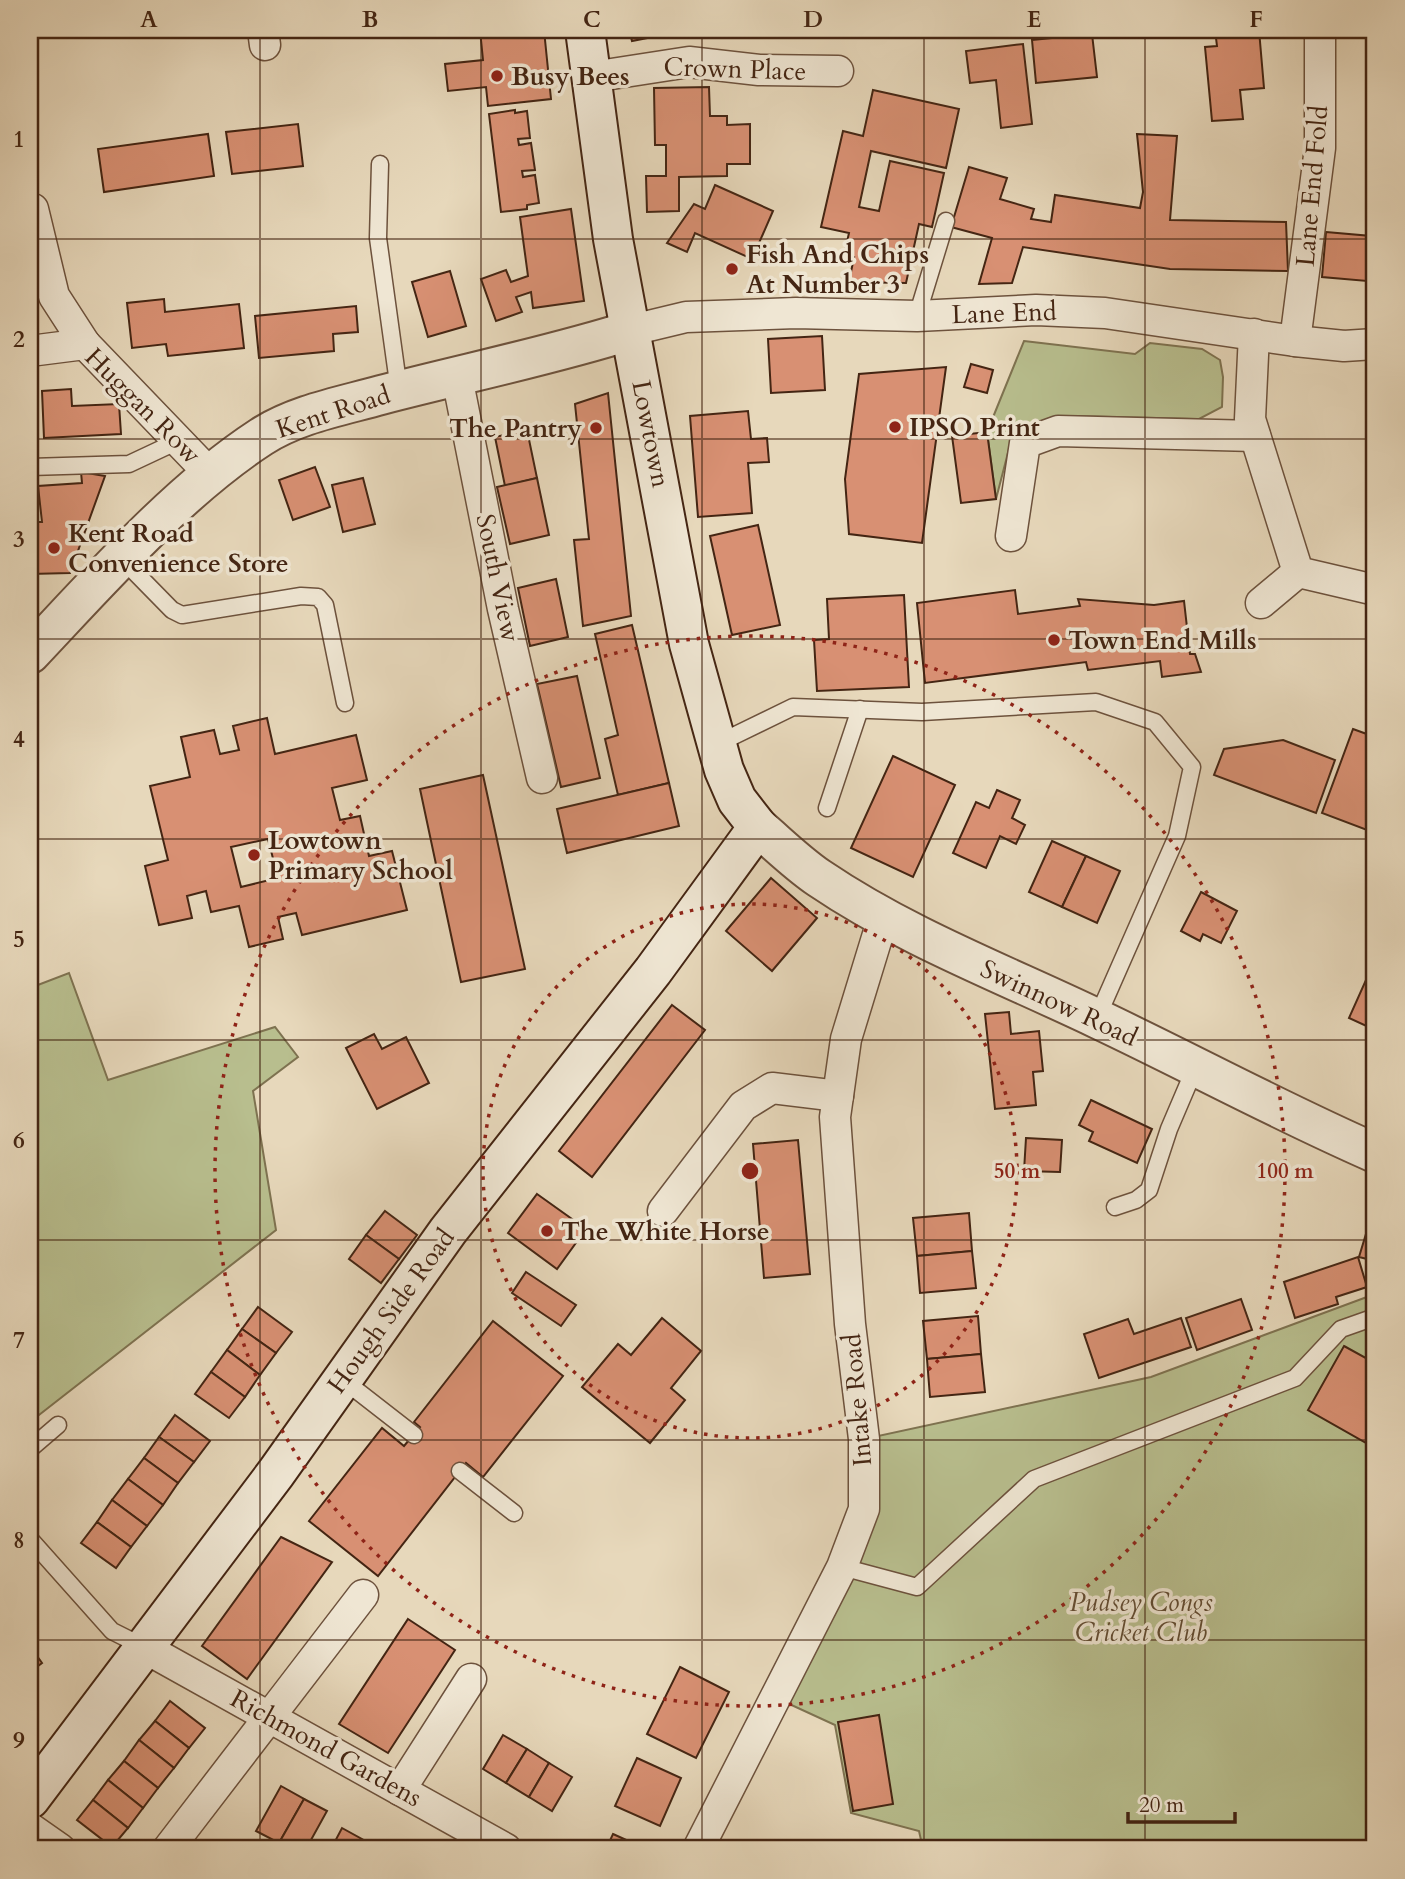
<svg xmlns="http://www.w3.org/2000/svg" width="1405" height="1879" viewBox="0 0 1405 1879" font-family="Cardo,serif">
  <rect width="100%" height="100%" fill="#e7d8bb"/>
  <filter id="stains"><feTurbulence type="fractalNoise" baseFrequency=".00286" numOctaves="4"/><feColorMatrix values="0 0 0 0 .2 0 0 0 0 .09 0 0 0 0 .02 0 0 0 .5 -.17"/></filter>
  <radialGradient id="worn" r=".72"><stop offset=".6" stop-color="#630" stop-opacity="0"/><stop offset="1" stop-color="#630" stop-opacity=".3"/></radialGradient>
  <g fill="#b8be8e" stroke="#7e7250" stroke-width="2">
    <path d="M1024,341L1135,354L1150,343L1202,349L1220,360L1223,377L1222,407L1199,419L1070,416L1023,428L1010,445L996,499L987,432Z"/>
    <path d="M69,973L108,1080L275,1027L298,1057L253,1091L276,1230L30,1422V988Z"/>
    <path d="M1375,1294V1849H923L919,1831L851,1813L835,1725L774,1697L842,1567L864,1439L1151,1377Z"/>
  </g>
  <g fill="#d89073" stroke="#442513" stroke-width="2" fill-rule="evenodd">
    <path d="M480,30H544L551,99L488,106L486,87L448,91L445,64L483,60Z"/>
    <path d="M629,30H688L632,41Z"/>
    <path d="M1215,30H1259L1264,88L1240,90L1243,119L1212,121L1205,47L1217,46Z"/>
    <path d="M1092,34L1097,77L1036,83L1032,40Z"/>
    <path d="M1023,44L1032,124L1001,128L996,80L970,83L966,51Z"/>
    <path d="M709,87L710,116H727V125L750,124V164H727V176L679,177V211L647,212L646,176H666V145H655L654,88Z"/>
    <path d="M873,90L959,109L946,168L871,151L859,207L879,211L890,161L944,173L932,227L919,224L906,283L849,282L854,257L844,255L849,233L821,227L843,131L863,136Z"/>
    <path d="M515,110V113L527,111L530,138L518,139L519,145L531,143L535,170L522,171L523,177L535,175L539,203L527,205V209L501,212L489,114Z"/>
    <path d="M298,124L303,166L232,174L226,132Z"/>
    <path d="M208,134L214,176L104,192L98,149Z"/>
    <path d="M1137,134L1177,136L1170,220L1286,222L1288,271L1170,269L1023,247L1012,283L979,284L992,238L951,227L969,167L1007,178L1000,199L1034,209L1031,219L1051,222L1055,195L1140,208L1143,192Z"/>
    <path d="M715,185L773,211L752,259L695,233L687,252L667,243L694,204L705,209Z"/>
    <path d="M571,209L584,301L533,308L531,292L516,297L522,312L496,321L481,279L506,270L511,282L528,276L520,217Z"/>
    <path d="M1326,232L1371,236L1367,281L1322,277Z"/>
    <path d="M450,271L466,326L428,337L412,282Z"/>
    <path d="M164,299L165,312L239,304L244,348L168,356L166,344L132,348L127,303Z"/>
    <path d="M356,306L358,332L333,334L334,351L259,358L255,316Z"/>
    <path d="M822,336L825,390L771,393L768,339Z"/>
    <path d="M971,364L993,370L987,393L964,387Z"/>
    <path d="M946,367L922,543L849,534L845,479L859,374Z"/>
    <path d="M71,389L72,406L119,404L121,434L44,438L42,391Z"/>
    <path d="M608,393L631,616L583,626L574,540L589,539L575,404Z"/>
    <path d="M748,411L751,439L767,438L769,462L748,463L752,513L698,517L690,416Z"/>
    <path d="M527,430L537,478L505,486L495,437Z"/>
    <path d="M987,432L996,499L961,503L952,436Z"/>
    <path d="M315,467L330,507L293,520L279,480Z"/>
    <path d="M81,472L105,476L70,573L30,574V522H42L38,486L82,483Z"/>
    <path d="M363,478L375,524L343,532L332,485Z"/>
    <path d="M537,478L549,535L510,544L497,487Z"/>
    <path d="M758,525L780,625L732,635L710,536Z"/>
    <path d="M556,579L568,637L530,646L518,588Z"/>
    <path d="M1015,590L1018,614L1080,606L1078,599L1154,605L1184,601L1190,654H1195L1201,672L1162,677L1160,661L1088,670L1086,662L925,683L917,603Z"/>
    <path d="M904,595L909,687L817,691L814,640L829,639L827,599Z"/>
    <path d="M632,625L669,783L618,795L605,739L618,735L595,634Z"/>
    <path d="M577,676L600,778L561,787L537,684Z"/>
    <path d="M267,718L275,754L356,735L367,780L332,788L340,820L360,816L369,856L392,851L407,910L302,935L296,913L278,917L283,939L249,947L239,906L211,912L206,891L187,896L192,918L159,925L145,866L168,860L150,786L190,777L181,737L214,730L220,754L239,750L233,726ZM268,839L278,878L241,887L231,847Z"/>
    <path d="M1353,729L1375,737V808L1367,830L1322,813Z"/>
    <path d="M1283,740L1335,760L1316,813L1214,775L1224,749Z"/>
    <path d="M893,756L955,785L913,877L851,848Z"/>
    <path d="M483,775L525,969L461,982L420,789Z"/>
    <path d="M669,783L679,826L567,853L557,809Z"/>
    <path d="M997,790L1020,800L1012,818L1025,825L1016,844L1000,836L986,868L953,853L976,802L989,808Z"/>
    <path d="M1052,841L1086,856L1062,907L1029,892Z"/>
    <path d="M1086,856L1120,871L1097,923L1062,907Z"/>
    <path d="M771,878L817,918L772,971L726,931Z"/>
    <path d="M1201,892L1237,911L1221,943L1203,934L1200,941L1181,931Z"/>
    <path d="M1370,971L1375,973V1030L1349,1018Z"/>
    <path d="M672,1005L705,1030L592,1177L559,1151Z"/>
    <path d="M1009,1012L1011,1034L1039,1031L1043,1071L1033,1072L1036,1105L995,1109L985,1014Z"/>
    <path d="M374,1034L382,1049L406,1037L429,1083L377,1109L346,1048Z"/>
    <path d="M1091,1100L1152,1129L1137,1163L1089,1141L1093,1132L1079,1125Z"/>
    <path d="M1026,1138L1062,1140L1060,1172L1024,1171Z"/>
    <path d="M798,1140L810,1274L764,1278L753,1144Z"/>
    <path d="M537,1194L586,1229L557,1269L508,1233Z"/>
    <path d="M1375,1204V1261L1359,1257Z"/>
    <path d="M385,1211L417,1235L399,1259L366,1235Z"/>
    <path d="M969,1213L972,1251L917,1256L913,1218Z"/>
    <path d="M366,1235L399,1259L381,1283L349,1259Z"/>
    <path d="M972,1251L976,1288L920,1293L917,1256Z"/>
    <path d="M1358,1257L1367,1287L1336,1297L1338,1304L1295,1318L1284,1282Z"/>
    <path d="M526,1272L576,1305L561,1326L512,1293Z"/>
    <path d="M1241,1299L1252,1330L1197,1350L1186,1318Z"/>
    <path d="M258,1307L292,1332L276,1353L242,1329Z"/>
    <path d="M978,1316L981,1354L927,1359L923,1321Z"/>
    <path d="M662,1318L701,1351L671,1388L685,1400L650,1443L582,1387L618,1344L631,1355Z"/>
    <path d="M1181,1318L1191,1347L1099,1378L1084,1334L1128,1319L1134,1334Z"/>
    <path d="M493,1321L563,1376L483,1477L466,1463L378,1576L309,1521L382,1428L404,1446L420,1427L414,1422Z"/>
    <path d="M242,1329L276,1353L260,1375L227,1350Z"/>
    <path d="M1344,1346L1375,1363V1448L1308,1410Z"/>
    <path d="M227,1350L260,1375L245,1397L211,1372Z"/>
    <path d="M981,1354L985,1392L930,1397L927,1359Z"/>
    <path d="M211,1372L245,1397L229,1418L195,1394Z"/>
    <path d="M175,1415L210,1441L194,1462L159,1437Z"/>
    <path d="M159,1437L194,1462L178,1483L144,1458Z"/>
    <path d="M144,1458L178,1483L163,1505L128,1479Z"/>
    <path d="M128,1479L163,1505L147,1526L112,1500Z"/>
    <path d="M112,1500L147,1526L131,1547L97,1522Z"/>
    <path d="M97,1522L131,1547L116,1568L81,1543Z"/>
    <path d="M281,1537L332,1562L247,1679L202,1646Z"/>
    <path d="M408,1619L455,1650L388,1753L339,1724Z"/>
    <path d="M30,1646L42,1663L30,1672Z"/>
    <path d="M680,1667L729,1692L696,1758L647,1734Z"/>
    <path d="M170,1701L205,1728L189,1748L155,1721Z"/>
    <path d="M879,1715L893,1804L853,1811L838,1722Z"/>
    <path d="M155,1721L189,1748L174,1768L139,1740Z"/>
    <path d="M503,1735L527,1749L506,1783L483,1769Z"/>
    <path d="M139,1740L174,1768L158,1788L124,1761Z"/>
    <path d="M527,1749L549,1763L529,1797L506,1783Z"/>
    <path d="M637,1758L681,1778L660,1826L615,1806Z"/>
    <path d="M124,1761L158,1788L143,1808L108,1780Z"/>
    <path d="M549,1763L572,1777L552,1811L529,1797Z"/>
    <path d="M108,1780L143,1808L128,1828L93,1800Z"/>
    <path d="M281,1786L304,1799L279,1843L256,1831Z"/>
    <path d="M304,1799L327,1811L306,1849H289L279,1843Z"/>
    <path d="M93,1800L128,1828L112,1847L77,1820Z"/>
    <path d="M342,1828L369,1843L366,1849H331Z"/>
    <path d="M613,1834L644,1848V1849H606Z"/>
  </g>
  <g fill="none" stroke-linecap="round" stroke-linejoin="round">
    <g stroke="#6d523d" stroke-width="19">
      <g id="service">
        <path d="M380,164L378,238L399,390"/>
        <path d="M917,316L946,221"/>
        <path d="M30,467L129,464L178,441"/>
        <path d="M121,558L172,610L182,615L301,596L318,597L325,605L345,703"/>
        <path d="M717,744L793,707L922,712L1096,702L1155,722L1192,767L1177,836L1097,1018"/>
        <path d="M827,808L860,709"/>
        <path d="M1115,1207L1136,1200L1149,1190L1169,1129L1195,1068"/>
        <path d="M342,1379L414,1435"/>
        <path d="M30,1449L58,1425"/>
        <path d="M460,1471L514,1513"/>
        <path d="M30,1539L112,1631L144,1647"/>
        <path d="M842,1567L917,1587L1034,1479L1295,1378L1341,1329L1375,1317"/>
      </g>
    </g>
    <g stroke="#6d523d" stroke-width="33">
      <g id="minor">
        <path d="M263,30L265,45"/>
        <path d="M592,77L689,62L759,70L838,71"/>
        <path d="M30,209H33L54,296L85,344"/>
        <path d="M632,330L686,317L796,313L917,316L1036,310L1105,313L1295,341L1344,346L1375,344"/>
        <path d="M1254,334L1250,419L1298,572L1375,590"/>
        <path d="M1295,341L1320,148V30"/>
        <path d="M30,351L85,344L211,475"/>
        <path d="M457,377L503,609L542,778"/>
        <path d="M1011,536L1025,443L1058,431L1255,436"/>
        <path d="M1261,603L1298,572"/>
        <path d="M663,1211L743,1106L772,1088L838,1096"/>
        <path d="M145,1648L506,1849"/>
        <path d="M400,1790L471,1679"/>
        <path d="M30,1828L60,1849"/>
        <path d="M168,1849L363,1595"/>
        <path d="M698,1849L842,1567L864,1509V1439L850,1324L835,1117L846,1039L883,918"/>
      </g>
    </g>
    <g stroke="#6d523d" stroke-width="42">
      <g id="tertiary">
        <path d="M30,654C98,582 178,491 261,437C296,414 342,406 381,395C465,373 550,356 632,330"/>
        <path d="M758,827C778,844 797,863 819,878C906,937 1004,974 1098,1019C1191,1063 1281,1112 1375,1153"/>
      </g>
    </g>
    <g stroke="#442513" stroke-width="42">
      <path id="secondary" d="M30,1799L276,1473L448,1231L653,971L758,827L737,800L724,770L689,644L613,239L585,30"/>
    </g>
    <use href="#service" stroke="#efe6d3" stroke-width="16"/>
    <use href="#minor" stroke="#efe6d3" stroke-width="30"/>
    <use href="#tertiary" stroke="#efe6d3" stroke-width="38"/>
    <use href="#secondary" stroke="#efe6d3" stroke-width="38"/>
  </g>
  <path fill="none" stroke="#442513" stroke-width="2" stroke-opacity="0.55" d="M260,30V1849M481,30V1849M702,30V1849M924,30V1849M1145,30V1849M30,239H1375M30,439H1375M30,639H1375M30,839H1375M30,1040H1375M30,1240H1375M30,1440H1375M30,1640H1375"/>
  <g fill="none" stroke="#8f2418" stroke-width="3.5" stroke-dasharray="3.5 7">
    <circle cx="750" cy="1171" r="267"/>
    <circle cx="750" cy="1171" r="535"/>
  </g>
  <g fill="#8f2418" stroke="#efe6d3" stroke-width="2.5">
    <circle cx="497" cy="76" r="7"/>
    <circle cx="732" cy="269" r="7"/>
    <circle cx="895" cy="427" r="7"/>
    <circle cx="596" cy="428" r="7"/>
    <circle cx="54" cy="548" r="7"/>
    <circle cx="1054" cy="640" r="7"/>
    <circle cx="254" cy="855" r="7"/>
    <circle cx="547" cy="1231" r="7"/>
  </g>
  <g text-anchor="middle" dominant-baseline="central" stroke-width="7" stroke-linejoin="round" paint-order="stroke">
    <g font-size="26" fill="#442513" stroke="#efe6d3">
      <text transform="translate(735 69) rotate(2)">Crown Place</text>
      <text transform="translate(1312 186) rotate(-85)">Lane End Fold</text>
      <text transform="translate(1004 313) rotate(-2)">Lane End</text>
      <text transform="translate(143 406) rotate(45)">Huggan Row</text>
      <text transform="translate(333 412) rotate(-18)">Kent Road</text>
      <text transform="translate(651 434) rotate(79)">Lowtown</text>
      <text transform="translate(498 578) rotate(78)">South View</text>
      <text transform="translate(1059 1003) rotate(25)">Swinnow Road</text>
      <text transform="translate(391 1311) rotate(-54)">Hough Side Road</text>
      <text transform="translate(857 1400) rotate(-95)">Intake Road</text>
      <text transform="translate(326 1748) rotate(29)">Richmond Gardens</text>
    </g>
    <g font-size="26" font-weight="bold" fill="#442513" stroke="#efe6d3" text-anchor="start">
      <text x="511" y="76">Busy Bees</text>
      <text x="746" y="254">Fish And Chips<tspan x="746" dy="30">At Number 3</tspan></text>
      <text x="909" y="427">IPSO Print</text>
      <text x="582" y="428" text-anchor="end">The Pantry</text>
      <text x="68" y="533">Kent Road<tspan x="68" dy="30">Convenience Store</tspan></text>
      <text x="1068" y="640">Town End Mills</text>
      <text x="268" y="840">Lowtown<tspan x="268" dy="30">Primary School</tspan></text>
      <text x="561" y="1231">The White Horse</text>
    </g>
    <g font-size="26" font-style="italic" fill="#614b32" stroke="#efe6d3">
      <text x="1141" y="1602">Pudsey Congs<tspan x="1141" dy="30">Cricket Club</tspan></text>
    </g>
  </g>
  <circle cx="750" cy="1171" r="10" fill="#8f2418" stroke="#efe6d3" stroke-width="3.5"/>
  <g font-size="21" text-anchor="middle" font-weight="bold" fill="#8f2418" stroke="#efe6d3" stroke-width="7" stroke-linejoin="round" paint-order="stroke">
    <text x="1017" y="1178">50 m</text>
    <text x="1285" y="1178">100 m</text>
  </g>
  <rect width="1405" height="1879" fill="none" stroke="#e7d8bb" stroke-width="77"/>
  <path d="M1128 1812v10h107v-10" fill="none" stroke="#442513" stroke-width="3.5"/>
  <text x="1139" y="1812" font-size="21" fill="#442513" stroke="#efe6d3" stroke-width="5" paint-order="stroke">20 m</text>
  <rect x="38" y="38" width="1328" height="1802" fill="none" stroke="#442513" stroke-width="2.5"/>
  <g font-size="23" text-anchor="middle" font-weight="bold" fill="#442513">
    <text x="149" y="27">A</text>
    <text x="370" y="27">B</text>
    <text x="592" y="27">C</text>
    <text x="813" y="27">D</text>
    <text x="1034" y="27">E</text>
    <text x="1256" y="27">F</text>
    <text x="19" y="147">1</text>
    <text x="19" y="347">2</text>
    <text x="19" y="547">3</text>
    <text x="19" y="747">4</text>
    <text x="19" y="947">5</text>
    <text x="19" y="1148">6</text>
    <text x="19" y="1348">7</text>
    <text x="19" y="1548">8</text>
    <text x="19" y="1748">9</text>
  </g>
  <rect width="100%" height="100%" filter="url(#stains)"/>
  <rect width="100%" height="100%" fill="url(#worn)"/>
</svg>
